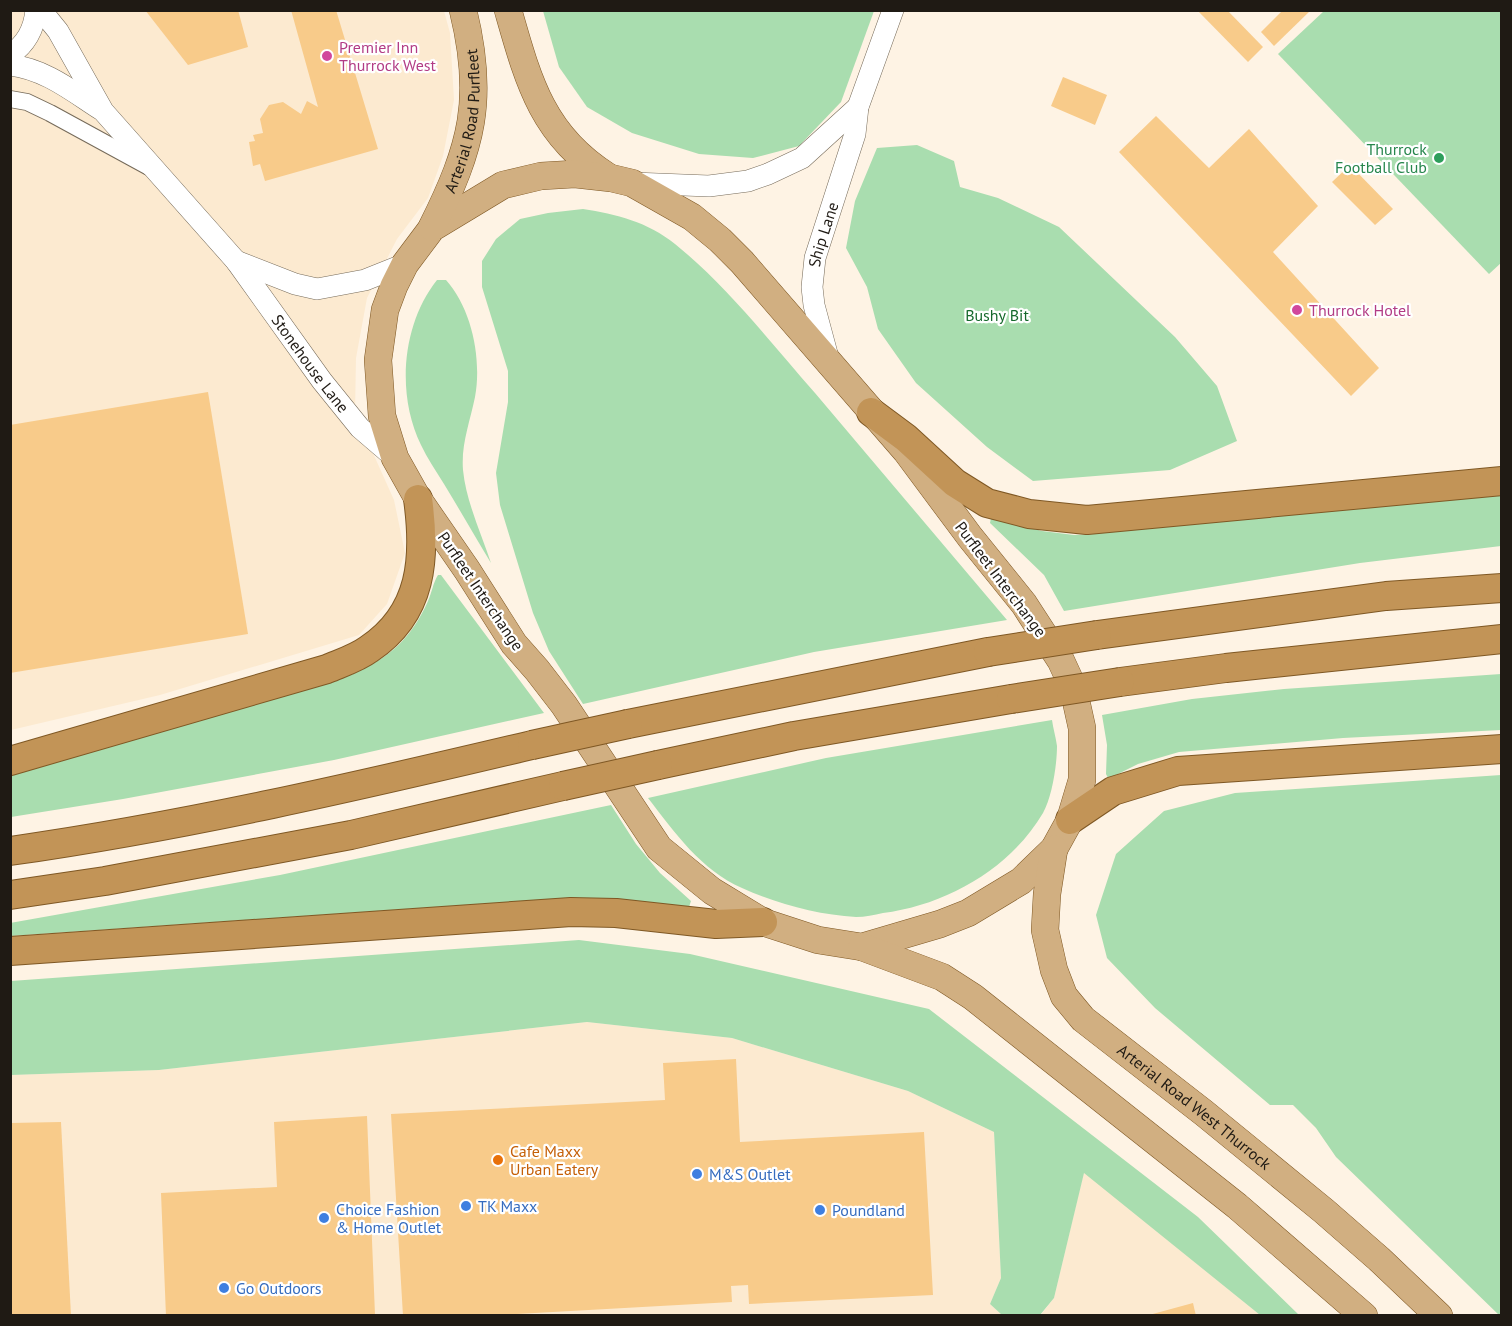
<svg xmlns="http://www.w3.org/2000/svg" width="1512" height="1326" viewBox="0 0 1512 1326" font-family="'PT Sans',sans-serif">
  <rect width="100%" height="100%" fill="#fef3e4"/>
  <g fill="#fcead0">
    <path d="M10,11H444L450,33L454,100L443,156L428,198L397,239L367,298L356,358L355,413L394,500L405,553L387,604L359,635L160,695L11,730Z"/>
    <path d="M587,1022L732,1038L908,1091L994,1132L1001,1278L990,1304L1002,1315H11L10,1075L159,1070Z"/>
    <path d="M1084,1172L1260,1315L1040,1316L1054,1298Z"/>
  </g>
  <g fill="#a9ddaf">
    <path d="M543,11H874L841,102L799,146L753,158L699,154L632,133L587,107L559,67Z"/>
    <path d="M1324,11H1501L1502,262L1489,274L1278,54Z"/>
    <path d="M917,145L954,161L960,187L998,198L1059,227L1175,337L1217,386L1237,441L1170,470L1033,481L987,447L916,383L878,329L867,287L846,248L855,201L877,148Z"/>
    <path d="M583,209C616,214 648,222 675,244C726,285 772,344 815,393C879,469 943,544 1007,620L814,652L583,704L549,651L533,613L500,505L496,473L508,402V371L482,287V261L496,239L520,219L548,213Z"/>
    <path d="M437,280H446C472,309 482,359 475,397C470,422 461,444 463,470C466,501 481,533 491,563C475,537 460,510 444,484C436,471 427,458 421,445C396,394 402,324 437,280Z"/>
    <path d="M1501,493V546L1360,563L1064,611L1044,575L990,523L991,518L1042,531L1074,535L1094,534L1159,525Z"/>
    <path d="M438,575H441L544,713L334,760L123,799L11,817V771L353,674C390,657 411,639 428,601C432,592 433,583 438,575Z"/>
    <path d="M1501,674V730L1343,738L1179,752L1138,764L1110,778H1108L1106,774L1107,745L1102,715L1192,699L1284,689Z"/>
    <path d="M1052,720C1053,728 1056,738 1057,746C1057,765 1052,797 1043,813C1010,869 946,905 883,913C874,915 865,917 856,917C818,915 777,904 742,888C701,870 675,833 648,798L826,758Z"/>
    <path d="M1501,775L1502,1315L1500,1316L1336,1157L1316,1128L1293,1105H1270L1155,1008L1107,958L1096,915L1116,854L1164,811L1235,793Z"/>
    <path d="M611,805L636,844L660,873L691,901L689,907L601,902H509L11,936L10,923L280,875Z"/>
    <path d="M579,940L690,954L929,1009L1198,1217L1299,1315H1260L1084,1173L1054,1298L1040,1315H1002L990,1304L1001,1278L994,1132L908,1091L732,1038L587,1022L159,1070L11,1075V981Z"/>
  </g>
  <g fill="#f8cb8a">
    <path d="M145,10H238L248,47L188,65Z"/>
    <path d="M291,10H336L378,149L265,181L260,164L253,166L249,142L255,141L253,135L263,133L260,119L269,105L283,102L301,114L307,101L318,107Z"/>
    <path d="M1197,10H1227L1263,47L1248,62Z"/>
    <path d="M1283,10H1311L1274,46L1261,32Z"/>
    <path d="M1063,77L1107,95L1095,125L1051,106Z"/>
    <path d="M1156,116L1209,168L1249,129L1318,206L1273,252L1379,368L1351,396L1119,152Z"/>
    <path d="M1350,165L1393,209L1375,225L1332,182Z"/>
    <path d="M208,392L248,634L10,673V425Z"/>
    <path d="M736,1059L740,1142L924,1132L933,1295L749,1304L748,1285L731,1286L732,1302L483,1316H403L391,1114L665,1100L663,1063Z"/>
    <path d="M367,1116L375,1315L166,1316L161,1193L277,1187L274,1122Z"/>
    <path d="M61,1122L71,1316H10V1123Z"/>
    <path d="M1193,1303L1196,1316H1149V1315Z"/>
  </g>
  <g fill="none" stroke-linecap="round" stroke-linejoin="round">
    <g stroke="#766b5a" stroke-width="18">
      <path id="minor" d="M10,99L27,102L50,113L149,167"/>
    </g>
    <g stroke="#766b5a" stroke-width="22">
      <g id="tertiary">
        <path id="s1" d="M41,10L58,31L103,111L236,261L322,381L360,428L395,458"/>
        <path d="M10,55C26,44 34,30 36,10"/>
        <path d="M10,65C45,69 72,91 100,109"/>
        <path d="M633,183L709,186L748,181L768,174L802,158L858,107"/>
        <path d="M236,261L295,284L317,289L365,280L405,264"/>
        <path id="s2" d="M829,361L814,305L812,287L815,258L855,134L858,107L893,10"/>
      </g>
    </g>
    <g stroke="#7f5824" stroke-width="28">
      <g id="primary">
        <path d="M508,10C528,80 542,135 607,176"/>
        <path d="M575,174L611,178L632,183L692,217L720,240L742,262L906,451L970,537L1024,604L1061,661L1073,687L1082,728V780L1070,820L1054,849L1021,881L968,913L940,924L862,947L818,940L763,922L712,891L659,848L564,705L537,670L514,644L467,570L418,499L395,458L382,416L378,360L385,310L394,286L405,264L432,228L503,185L541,176Z"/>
        <path id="s3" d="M432,227C472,147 485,99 463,10"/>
        <path id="s4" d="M1054,849L1047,894L1045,930L1054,970L1064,996L1083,1019L1204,1113L1324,1211L1379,1259L1439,1316"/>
        <path d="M862,947L942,977L973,997L1237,1206L1364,1316"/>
      </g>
    </g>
    <g stroke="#7f5824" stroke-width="30">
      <g id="trunk">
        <path d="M871,412L906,438L955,483L987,503L1029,514L1087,520L1502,481"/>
        <path d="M1097,635L1386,596L1502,588"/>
        <path d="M1120,682L1226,668L1502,639"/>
        <path d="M628,724L988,652"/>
        <path d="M10,761L327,669C341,663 357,658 369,649C423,613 426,557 418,499"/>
        <path d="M658,765L794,736L1011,699"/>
        <path d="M1070,820L1113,791L1178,771L1502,749"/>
        <path d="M10,851C186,826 359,786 532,745"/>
        <path d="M10,895L105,881L351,835L563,786"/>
        <path d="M10,951L571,912L616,913L716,924L763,922"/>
      </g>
    </g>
    <use href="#minor" stroke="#fff" stroke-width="16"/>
    <use href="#tertiary" stroke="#fff" stroke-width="21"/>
    <use href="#primary" stroke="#d1af81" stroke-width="27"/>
    <use href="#trunk" stroke="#c29457" stroke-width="28"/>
    <g stroke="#7f5824" stroke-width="30" stroke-linecap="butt">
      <g id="trunk-bridge">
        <path d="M988,652L1097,635"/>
        <path d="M1011,699L1120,682"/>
        <path d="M532,745L628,724"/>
        <path d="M563,786L658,765"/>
      </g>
    </g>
    <use href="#trunk-bridge" stroke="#c29457" stroke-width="28"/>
  </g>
  <g fill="#d1479c" stroke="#fff" stroke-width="2">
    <circle cx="327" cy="56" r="6"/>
    <circle cx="1297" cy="310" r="6"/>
  </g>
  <circle fill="#2e9e5b" stroke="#fff" stroke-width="2" cx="1439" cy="158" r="6"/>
  <circle fill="#e8710a" stroke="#fff" stroke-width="2" cx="498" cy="1160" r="6"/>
  <g fill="#3f7fe0" stroke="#fff" stroke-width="2">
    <circle cx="697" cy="1174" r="6"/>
    <circle cx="466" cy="1206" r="6"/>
    <circle cx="820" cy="1210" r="6"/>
    <circle cx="324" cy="1218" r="6"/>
    <circle cx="224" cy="1288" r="6"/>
  </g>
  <g text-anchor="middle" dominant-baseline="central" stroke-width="4.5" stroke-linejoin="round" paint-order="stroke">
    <g font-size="16" fill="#b23c85" stroke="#fff" text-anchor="start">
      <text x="339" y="47">Premier Inn<tspan x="339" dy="18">Thurrock West</tspan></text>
      <text x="1309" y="310">Thurrock Hotel</text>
    </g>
    <g font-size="16" fill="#1f1a14" stroke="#fff">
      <text stroke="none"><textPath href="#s3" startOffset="112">Arterial Road Purfleet</textPath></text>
      <text stroke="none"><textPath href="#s2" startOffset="130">Ship Lane</textPath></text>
      <text stroke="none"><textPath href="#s1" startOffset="446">Stonehouse Lane</textPath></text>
      <text transform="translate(1001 579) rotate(53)">Purfleet Interchange</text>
      <text transform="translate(481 591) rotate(56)">Purfleet Interchange</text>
      <text stroke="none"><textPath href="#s4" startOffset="322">Arterial Road West Thurrock</textPath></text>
    </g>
    <g font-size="16" fill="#27864d" stroke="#fff" text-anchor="end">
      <text x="1427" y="149">Thurrock<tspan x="1427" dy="18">Football Club</tspan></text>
    </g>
    <g font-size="16" fill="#16692c" stroke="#fff">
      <text x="997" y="315">Bushy Bit</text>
    </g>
    <g font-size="16" fill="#c56008" stroke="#fff" text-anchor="start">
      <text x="510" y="1151">Cafe Maxx<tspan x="510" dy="18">Urban Eatery</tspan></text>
    </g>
    <g font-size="16" fill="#366cbe" stroke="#fff" text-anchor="start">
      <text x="709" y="1174">M&amp;S Outlet</text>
      <text x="478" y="1206">TK Maxx</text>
      <text x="336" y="1209">Choice Fashion<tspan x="336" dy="18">&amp; Home Outlet</tspan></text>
      <text x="832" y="1210">Poundland</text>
      <text x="236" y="1288">Go Outdoors</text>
    </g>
  </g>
  <rect width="1512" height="1326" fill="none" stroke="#1f1a14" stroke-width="24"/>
</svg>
